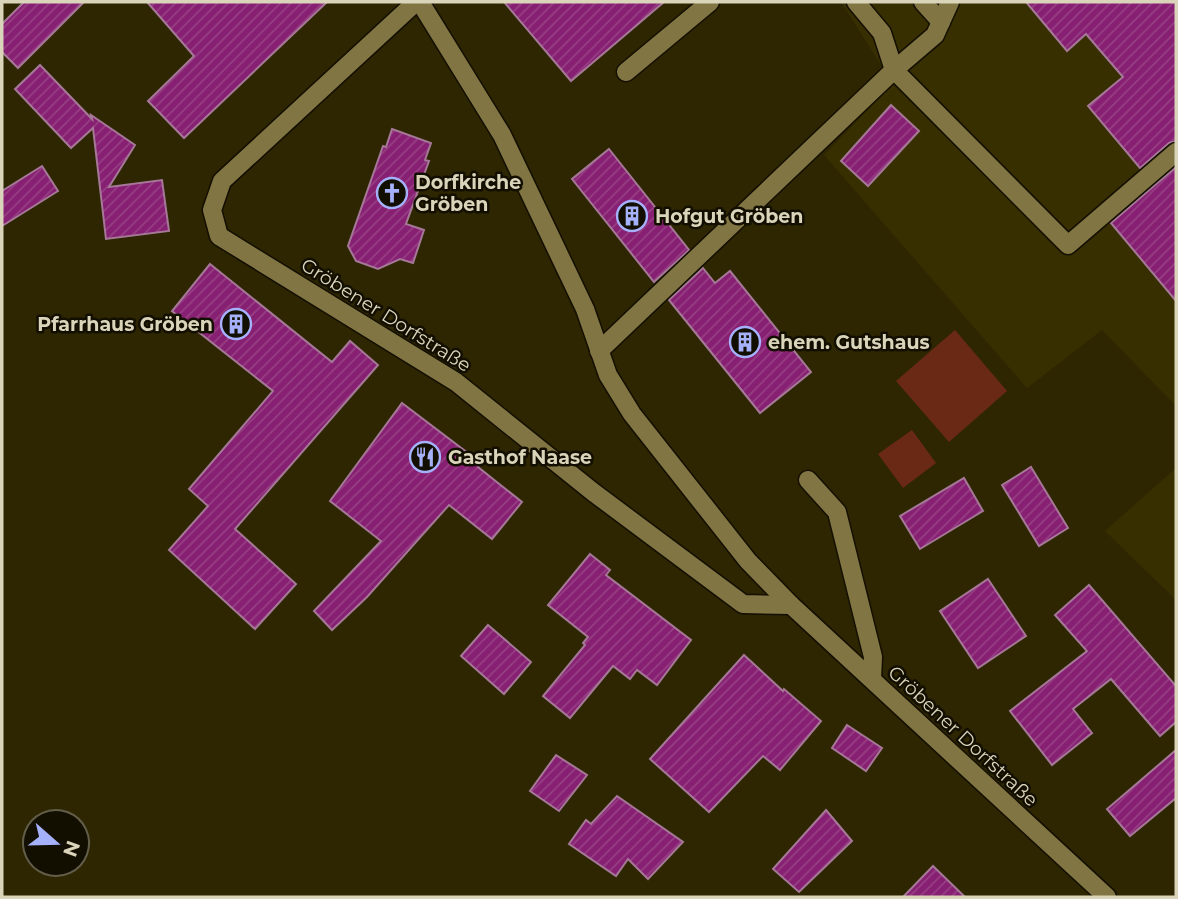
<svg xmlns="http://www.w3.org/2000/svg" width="1178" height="899" viewBox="0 0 1178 899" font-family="Montserrat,sans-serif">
  <defs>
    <pattern id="building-hatch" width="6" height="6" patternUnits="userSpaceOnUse" patternTransform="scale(1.75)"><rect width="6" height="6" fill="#871f72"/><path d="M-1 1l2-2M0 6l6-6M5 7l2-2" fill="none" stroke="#973f84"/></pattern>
  </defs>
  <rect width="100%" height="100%" fill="#2e2600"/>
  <g fill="#382f00">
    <path d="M841,2H1176V406L1102,330L1027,388L824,155L893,84Z"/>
    <path d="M1176,468V597L1175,599L1105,531Z"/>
  </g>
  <g fill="#6a2915">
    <path d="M955,330L1007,391L949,442L896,381Z"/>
    <path d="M912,430L936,463L903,488L878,454Z"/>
  </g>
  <g fill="url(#building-hatch)" stroke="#a57897" stroke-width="2">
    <path d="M24,2H84L18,68L2,52V24Z"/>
    <path d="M147,2H327L184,138L148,101L194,56Z"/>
    <path d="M504,2H664L571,81Z"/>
    <path d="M1026,2H1176V141L1169,143L1140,168L1088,106L1123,77L1086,34L1067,51Z"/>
    <path d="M40,65L92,119L91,115L135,145L109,187L162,180L169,231L106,239L93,128L71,148L15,89Z"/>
    <path d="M891,105L919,131L868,186L841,161Z"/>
    <path d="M392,129L431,143L425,160L429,161L406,224L424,230L413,263L400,259L378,269L356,261L348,246L383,146L386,147Z"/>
    <path d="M609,149L689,250L654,282L572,179Z"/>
    <path d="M42,166L58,191L2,226V191Z"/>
    <path d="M1176,167V301L1111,223Z"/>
    <path d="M210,264L332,362L350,341L378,365L235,529L296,584L255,629L169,550L208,506L189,489L273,391L172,311Z"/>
    <path d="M703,268L715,283L730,271L811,372L760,413L669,300Z"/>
    <path d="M402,403L481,463L478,467L522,502L492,539L449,505L367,597L332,630L314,611L381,541L330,501Z"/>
    <path d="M1031,467L1068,528L1039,546L1002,485Z"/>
    <path d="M964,478L983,511L920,549L900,516Z"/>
    <path d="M590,554L610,570L606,575L691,640L657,685L637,670L630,679L613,666L570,718L543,696L585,645L583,643L588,637L548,605Z"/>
    <path d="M988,579L1026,636L978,668L940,611Z"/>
    <path d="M1089,585L1176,686V722L1160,736L1111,679L1073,709L1092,733L1052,765L1010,711L1087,651L1055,615Z"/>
    <path d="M488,625L531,662L504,694L461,656Z"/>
    <path d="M744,655L783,691L784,689L821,721L780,770L763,756L709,812L650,759Z"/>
    <path d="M847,725L882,748L866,771L832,748Z"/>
    <path d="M1176,750V798L1130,836L1107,809Z"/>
    <path d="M556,755L587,775L559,811L530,791Z"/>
    <path d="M617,796L683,842L648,879L628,859L616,876L569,844L586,820L591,824Z"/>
    <path d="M826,810L852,841L799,892L773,869Z"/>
    <path d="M933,866L965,897H903Z"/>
  </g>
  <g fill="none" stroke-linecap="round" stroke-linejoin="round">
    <g stroke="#140f00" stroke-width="21">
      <g id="minor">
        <path d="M416,2L222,181L212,210L219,236L456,382L593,492L743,604L791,605"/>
        <path d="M420,2L502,135L585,309L608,375L632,414L748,561L791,605L1107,897"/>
        <path d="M923,2L941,22"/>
        <path d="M950,2L935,35L894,70L1068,245L1176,152"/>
        <path d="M626,72L710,2"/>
        <path d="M599,351L894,70L882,33L856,2"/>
        <path d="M808,480L837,512L873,657L872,679"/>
      </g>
    </g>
    <use href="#minor" stroke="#817643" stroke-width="18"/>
  </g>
  <defs>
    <g id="church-ring" transform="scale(1.575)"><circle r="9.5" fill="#130f00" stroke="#a6b1fc" stroke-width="1.5"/><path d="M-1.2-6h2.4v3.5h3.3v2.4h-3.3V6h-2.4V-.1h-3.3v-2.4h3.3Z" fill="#a6b1fc"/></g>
    <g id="building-ring" transform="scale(1.575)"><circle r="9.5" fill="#130f00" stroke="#a6b1fc" stroke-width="1.5"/><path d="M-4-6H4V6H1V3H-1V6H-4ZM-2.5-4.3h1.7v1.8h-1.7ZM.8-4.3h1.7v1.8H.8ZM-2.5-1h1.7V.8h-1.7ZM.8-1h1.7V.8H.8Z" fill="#a6b1fc"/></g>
    <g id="restaurant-ring" transform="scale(1.575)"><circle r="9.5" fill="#130f00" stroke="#a6b1fc" stroke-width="1.5"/><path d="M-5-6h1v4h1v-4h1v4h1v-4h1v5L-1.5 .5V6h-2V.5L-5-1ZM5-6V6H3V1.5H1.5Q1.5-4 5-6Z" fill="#a6b1fc"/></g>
  </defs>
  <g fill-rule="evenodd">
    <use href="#church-ring" x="392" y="193"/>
    <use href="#building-ring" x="632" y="216"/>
    <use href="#building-ring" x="236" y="324"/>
    <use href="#building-ring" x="745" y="342"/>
    <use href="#restaurant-ring" x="425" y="457"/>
  </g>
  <g text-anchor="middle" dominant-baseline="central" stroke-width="5" stroke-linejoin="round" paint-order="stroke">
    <g font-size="19" font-weight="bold" fill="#d9d4ba" stroke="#130f00" text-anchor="start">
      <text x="415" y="182">Dorfkirche<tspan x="415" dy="22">Gröben</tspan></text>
      <text x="655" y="216">Hofgut Gröben</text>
      <text x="213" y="324" text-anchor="end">Pfarrhaus Gröben</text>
      <text x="768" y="342">ehem. Gutshaus</text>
      <text x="448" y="457">Gasthof Naase</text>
    </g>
    <g font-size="19" fill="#d9d4ba" stroke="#130f00">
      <text transform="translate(386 315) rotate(32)">Gröbener Dorfstraße</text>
      <text transform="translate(963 736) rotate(43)">Gröbener Dorfstraße</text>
    </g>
  </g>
  <rect width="1178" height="899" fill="none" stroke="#d9d4ba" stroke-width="7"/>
  <g transform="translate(56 843) rotate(110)"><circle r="33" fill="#130f00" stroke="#625e4a" stroke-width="2"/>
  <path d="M0-5L12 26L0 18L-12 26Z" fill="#a6b1fc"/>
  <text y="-10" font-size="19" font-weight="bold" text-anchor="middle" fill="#d9d4ba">N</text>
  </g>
</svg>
